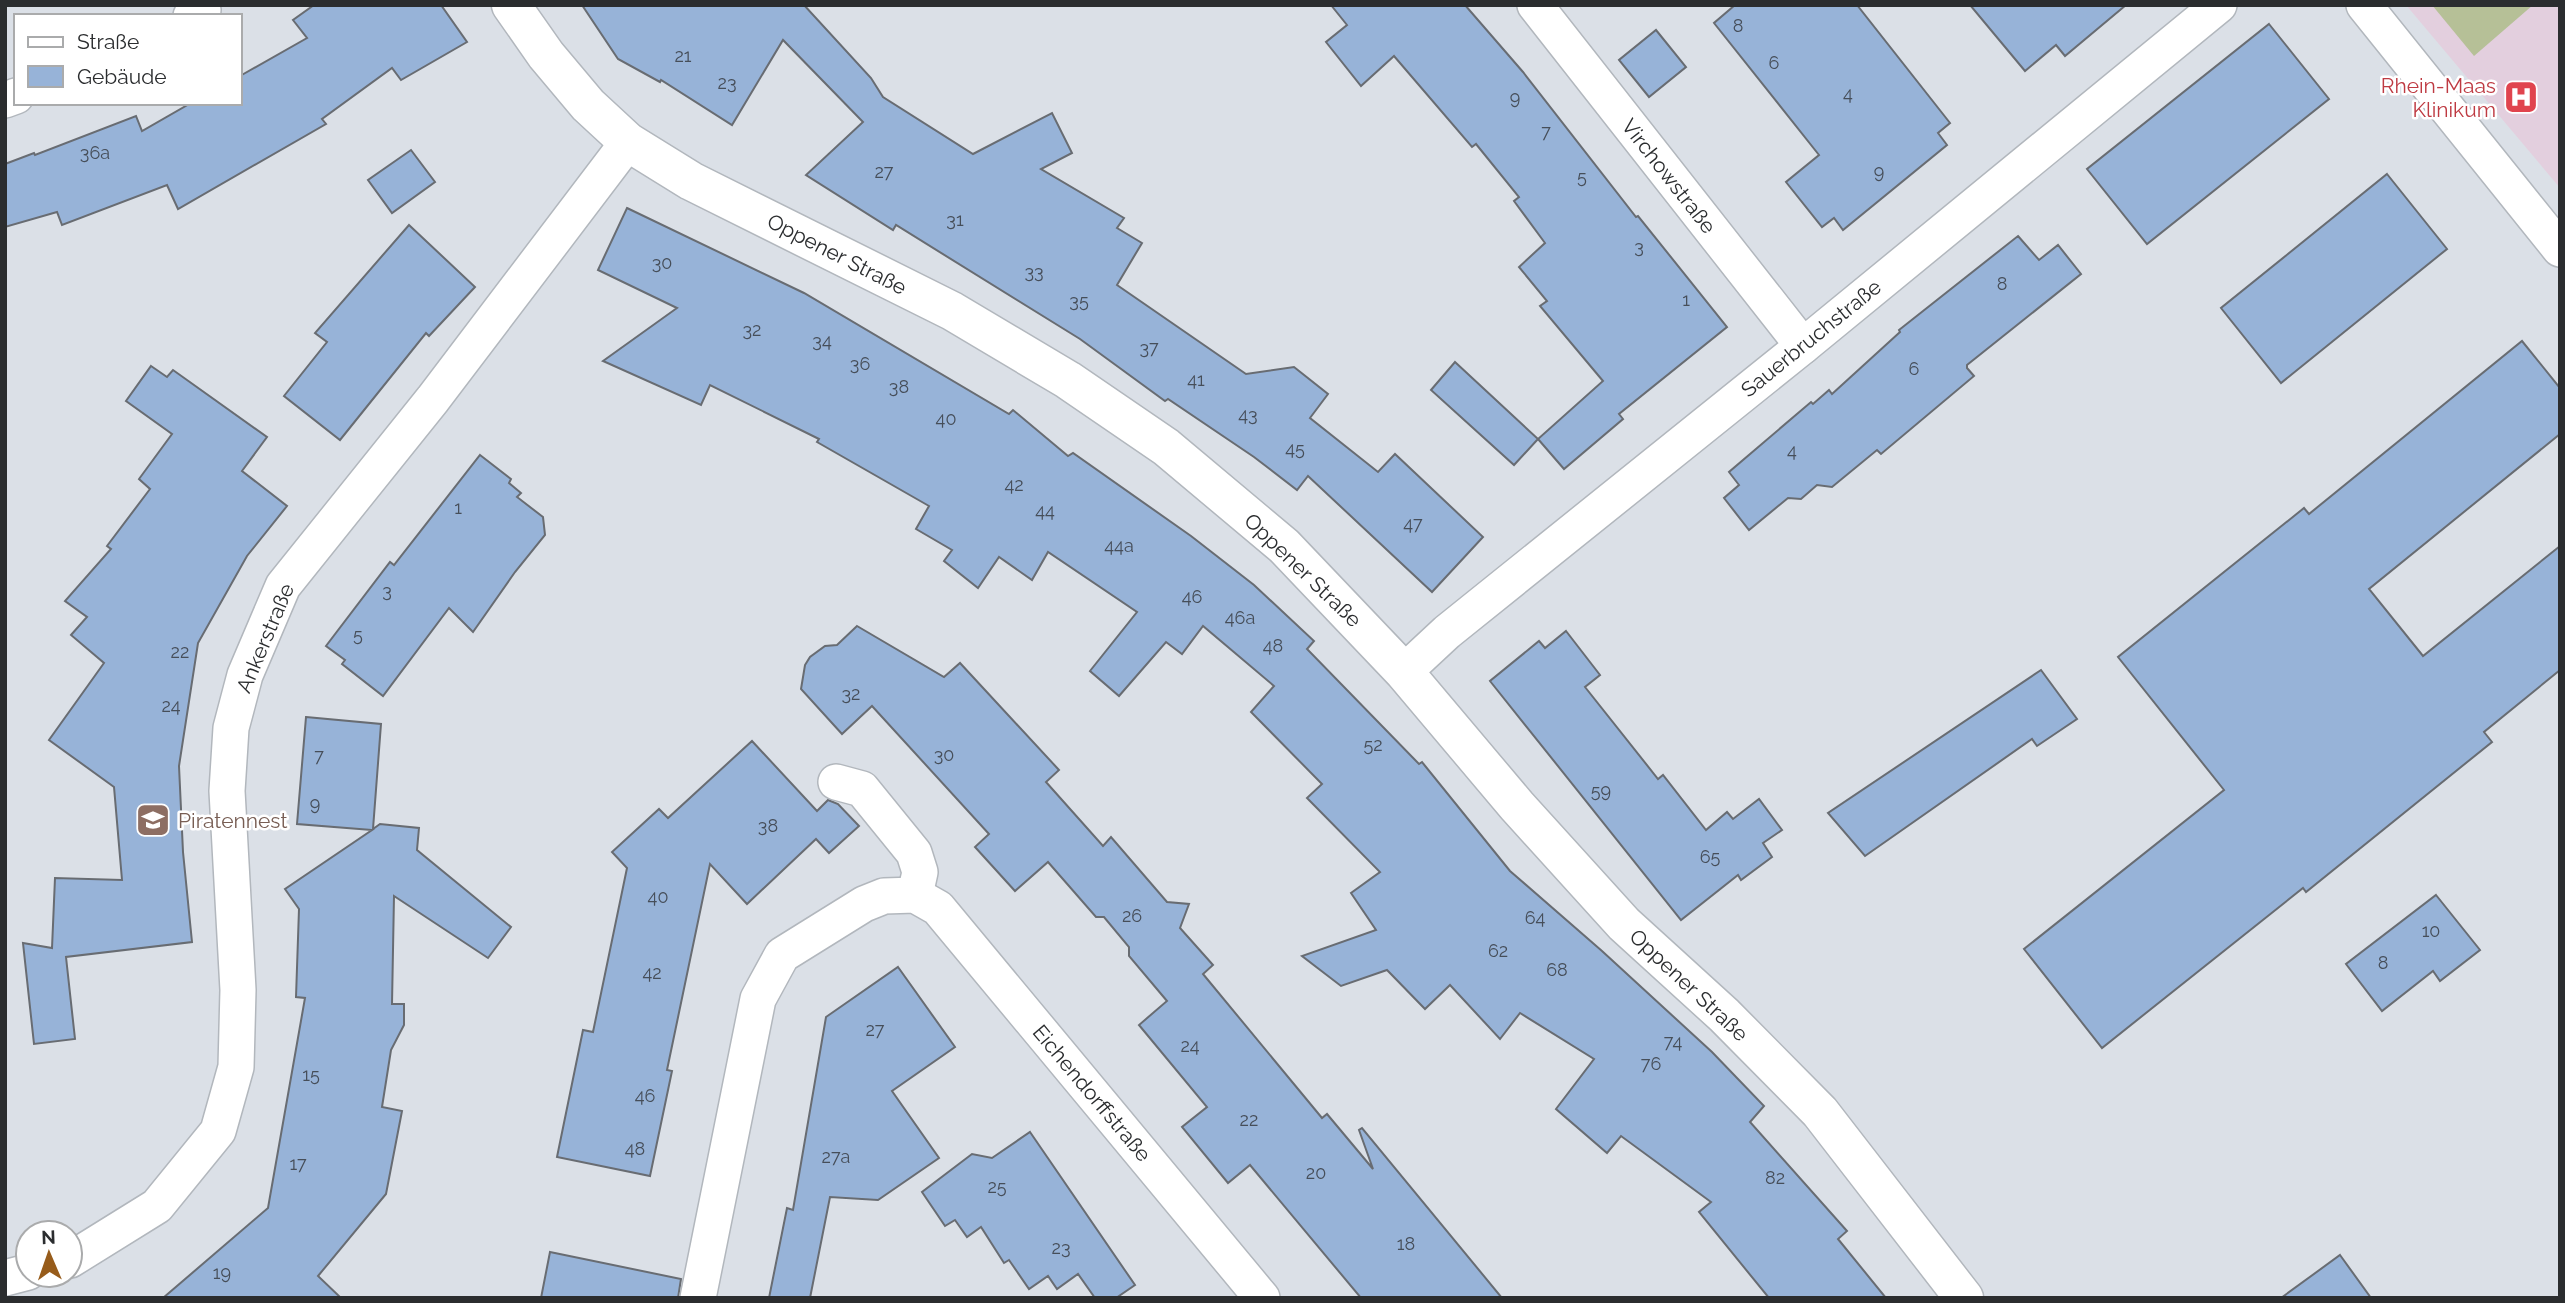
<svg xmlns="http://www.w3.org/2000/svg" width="2565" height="1303" viewBox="0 0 2565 1303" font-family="Raleway,sans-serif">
  <rect width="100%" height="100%" fill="#dbe0e7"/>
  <path fill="#e3cfde" d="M2406,5H2560V188Z"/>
  <path fill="#b6c097" d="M2432,5H2533L2474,56Z"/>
  <g fill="#97b3d8" stroke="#686c72" stroke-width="2">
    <path d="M314,5H441L467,42L401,80L392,68L322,119L326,124L178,209L167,185L62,225L57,212L5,227V164L34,153L35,155L136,116L142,131L191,103H240V76L307,38L293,20Z"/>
    <path d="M582,5H804L871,78L883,97L973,154L1052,113L1072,153L1041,169L1124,218L1117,228L1142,243L1117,285L1246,374L1294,367L1328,394L1310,418L1378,472L1395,454L1483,537L1432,592L1308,476L1297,490L1254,457L1168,399L1165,401L1080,339L896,225L893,230L806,175L863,122L783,40L732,125L661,80L660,82L618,59Z"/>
    <path d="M1331,5H1465L1523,72L1636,217L1638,216L1727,327L1619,414L1623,419L1564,469L1538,439L1603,381L1540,306L1547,301L1519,267L1545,243L1514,201L1519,197L1476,144L1472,147L1394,56L1361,86L1326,42L1347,25Z"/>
    <path d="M1735,5H1857L1950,123L1938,133L1947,145L1843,230L1834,218L1822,227L1786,182L1819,155L1714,23Z"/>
    <path d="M1970,5H2126L2065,56L2056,45L2025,71Z"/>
    <path d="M2269,24L2329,99L2147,244L2087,169Z"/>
    <path d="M1656,30L1686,67L1649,97L1619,60Z"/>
    <path d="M411,150L435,182L392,213L368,180Z"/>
    <path d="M2387,174L2447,249L2281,383L2221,308Z"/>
    <path d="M627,208L804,293L1009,414L1013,410L1068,456L1073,453L1191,536L1254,585L1314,641L1307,649L1419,764L1422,762L1510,871L1602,951L1712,1052L1764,1106L1750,1122L1847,1231L1838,1239L1886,1298H1769L1699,1212L1711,1202L1621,1136L1607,1153L1556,1109L1594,1059L1520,1013L1500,1039L1450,985L1425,1009L1387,970L1341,986L1302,956L1376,930L1351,893L1380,872L1307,798L1322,784L1251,712L1274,686L1203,626L1182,654L1166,642L1119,696L1090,671L1137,612L1048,552L1032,580L999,557L978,588L944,561L952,550L916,529L929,506L817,442L819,439L710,385L701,405L603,361L677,308L598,270Z"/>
    <path d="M409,225L475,287L429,336L426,333L340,440L284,396L327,342L315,333Z"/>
    <path d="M2018,236L2039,260L2058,245L2081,274L1967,365V368L1974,376L1881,454L1877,450L1832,487L1817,485L1801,499L1788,498L1749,530L1724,498L1739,485L1729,472L1811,402L1813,404L1829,390L1832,394L1900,332L1899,330Z"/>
    <path d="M2522,341L2560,388V434L2369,589L2423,656L2560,546V670L2484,732L2492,742L2306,892L2303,888L2102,1048L2024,949L2224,790L2118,657L2304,508L2309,514Z"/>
    <path d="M1455,362L1538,439L1514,465L1431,390Z"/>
    <path d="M151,366L167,377L173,370L267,437L242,471L287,506L247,556L198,643L179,766L183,852L192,942L66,957L75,1039L34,1044L23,943L52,948L55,878L122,880L114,787L49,740L104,663L71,635L87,617L65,601L111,549L107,546L150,489L139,479L172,434L126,401Z"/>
    <path d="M480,455L511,479L509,483L521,493L517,497L543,517L545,535L515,572L473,632L449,608L383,696L342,664L345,660L326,646L390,562L394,565Z"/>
    <path d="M857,626L944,677L960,663L1059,770L1046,782L1103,846L1111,837L1167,902L1189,904L1180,928L1213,965L1203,974L1322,1118L1327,1114L1373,1169L1359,1130L1362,1128L1502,1298H1361L1250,1165L1228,1183L1182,1127L1207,1107L1139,1025L1167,1001L1129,956V947L1104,917H1096L1048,862L1015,891L975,847L989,834L872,706L842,734L801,689L805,665L810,657L825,646L837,645Z"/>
    <path d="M1566,631L1600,675L1585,687L1658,779L1663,775L1706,830L1727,812L1733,819L1759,799L1782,830L1763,843L1772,857L1741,880L1738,875L1681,920L1490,681L1539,641L1545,648Z"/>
    <path d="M2041,670L2077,719L2037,746L2032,739L1865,856L1828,813Z"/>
    <path d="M306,717L381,724L373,829L380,824L419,828L417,850L511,927L488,958L394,896L392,1004H404V1025L391,1050L382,1107L402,1111L386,1194L318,1276L341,1298H163L268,1208L305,998L296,997L299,909L285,889L372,830L297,824Z"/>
    <path d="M752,741L817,811L828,800L838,804L859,826L829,853L816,839L747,904L710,864L667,1070L672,1071L650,1176L557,1157L583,1030L593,1032L627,868L612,852L659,809L668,818Z"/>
    <path d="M2436,895L2480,950L2440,981L2433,971L2382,1011L2346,964Z"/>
    <path d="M898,967L955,1047L892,1091L939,1158L878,1200L830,1197L810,1298H769L787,1208L793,1210L826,1017Z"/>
    <path d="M1030,1132L1135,1285L1116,1298H1095L1078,1274L1057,1289L1048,1276L1029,1289L1009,1260L1004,1263L981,1227L967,1237L955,1220L945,1226L922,1192L972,1154L992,1158Z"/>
    <path d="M550,1252L681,1279L678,1298H541Z"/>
    <path d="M2340,1255L2371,1298H2281Z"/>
  </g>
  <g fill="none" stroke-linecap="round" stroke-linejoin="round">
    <g stroke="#b2b7bd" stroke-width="38">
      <g id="minor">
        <path d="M1535,5L1803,346"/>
        <path d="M2364,5L2560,249"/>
        <path d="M191,16L203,10"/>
        <path d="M5,100L16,96"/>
        <path d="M1404,672L1447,632L1803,346L2219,5"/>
        <path d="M836,782L862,789L914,853L920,872L915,895"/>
        <path d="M70,1260L157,1206L218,1131L236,1067L238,990L227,791L231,728L245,675L283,586L433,399L628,142"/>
        <path d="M5,1278L28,1272"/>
        <path d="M698,1298L758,999L782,955L864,904L884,896L915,895L938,908L1262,1298"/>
      </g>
    </g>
    <g stroke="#b2b7bd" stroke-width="41">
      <path id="tertiary" d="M511,5L546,55L588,105L628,142L691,181L952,311L1068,380L1166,447L1284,546L1404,672L1517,806L1624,924L1724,1015L1820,1112L1964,1298"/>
    </g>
    <use href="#minor" stroke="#fff" stroke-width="35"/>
    <use href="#tertiary" stroke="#fff" stroke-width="38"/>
  </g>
  <defs>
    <g id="hospital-square" transform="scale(1.75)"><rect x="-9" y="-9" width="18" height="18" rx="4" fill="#e0444e" stroke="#fff"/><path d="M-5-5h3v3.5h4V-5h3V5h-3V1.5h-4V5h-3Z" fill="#fff"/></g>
    <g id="school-square" transform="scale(1.75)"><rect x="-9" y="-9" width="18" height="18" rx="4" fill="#8d6e63" stroke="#fff"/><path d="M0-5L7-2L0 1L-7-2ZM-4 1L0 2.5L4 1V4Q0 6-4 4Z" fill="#fff"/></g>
  </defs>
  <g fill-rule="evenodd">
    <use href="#hospital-square" x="2521" y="97"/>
    <use href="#school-square" x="153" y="820"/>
  </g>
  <g text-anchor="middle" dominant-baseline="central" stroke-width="5" stroke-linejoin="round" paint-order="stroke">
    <g font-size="18" fill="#464e59">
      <text x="1738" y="25">8</text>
      <text x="683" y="55">21</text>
      <text x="1774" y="62">6</text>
      <text x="727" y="82">23</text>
      <text x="1848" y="93">4</text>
      <text x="1515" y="97">9</text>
      <text x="1546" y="131">7</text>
      <text x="95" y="152">36a</text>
      <text x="884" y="171">27</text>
      <text x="1879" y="171">9</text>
      <text x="1582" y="176">5</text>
      <text x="955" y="219">31</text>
      <text x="1639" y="246">3</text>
      <text x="662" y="262">30</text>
      <text x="1034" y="271">33</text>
      <text x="2002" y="283">8</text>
      <text x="1686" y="299">1</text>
      <text x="1079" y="300">35</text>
      <text x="752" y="329">32</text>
      <text x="822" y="340">34</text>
      <text x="1149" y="347">37</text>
      <text x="860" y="363">36</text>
      <text x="1914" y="368">6</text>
      <text x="1196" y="379">41</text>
      <text x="899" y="386">38</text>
      <text x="1248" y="414">43</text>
      <text x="946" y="418">40</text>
      <text x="1295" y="448">45</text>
      <text x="1792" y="450">4</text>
      <text x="1014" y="484">42</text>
      <text x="458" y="507">1</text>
      <text x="1045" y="510">44</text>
      <text x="1413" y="523">47</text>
      <text x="1119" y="545">44a</text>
      <text x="387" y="590">3</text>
      <text x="1192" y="596">46</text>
      <text x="1240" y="617">46a</text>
      <text x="358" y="634">5</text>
      <text x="1273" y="645">48</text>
      <text x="180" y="651">22</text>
      <text x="851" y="693">32</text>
      <text x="171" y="705">24</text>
      <text x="1373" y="744">52</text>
      <text x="944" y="754">30</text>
      <text x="319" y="755">7</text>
      <text x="1601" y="790">59</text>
      <text x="315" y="803">9</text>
      <text x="768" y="825">38</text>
      <text x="1710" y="856">65</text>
      <text x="658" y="896">40</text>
      <text x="1132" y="915">26</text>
      <text x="1535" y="917">64</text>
      <text x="2431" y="930">10</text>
      <text x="1498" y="950">62</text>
      <text x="2383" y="962">8</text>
      <text x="1557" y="969">68</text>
      <text x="652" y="972">42</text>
      <text x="875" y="1029">27</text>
      <text x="1673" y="1041">74</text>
      <text x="1190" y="1045">24</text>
      <text x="1651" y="1063">76</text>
      <text x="311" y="1074">15</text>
      <text x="645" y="1095">46</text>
      <text x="1249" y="1119">22</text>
      <text x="635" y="1148">48</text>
      <text x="836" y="1156">27a</text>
      <text x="298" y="1163">17</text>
      <text x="1316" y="1172">20</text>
      <text x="1775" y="1177">82</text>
      <text x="997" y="1186">25</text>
      <text x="1406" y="1243">18</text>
      <text x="1061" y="1247">23</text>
      <text x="222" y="1272">19</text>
    </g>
    <g font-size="21" fill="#be3a42" stroke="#fff" text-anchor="end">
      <text x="2496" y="85">Rhein-Maas<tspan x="2496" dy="24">Klinikum</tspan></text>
    </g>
    <g font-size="21" fill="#2b2d2f" stroke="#fff">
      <text transform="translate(1669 176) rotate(52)">Virchowstraße</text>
      <text transform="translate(837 254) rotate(27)">Oppener Straße</text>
      <text transform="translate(1811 338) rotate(-39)">Sauerbruchstraße</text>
      <text transform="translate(1303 570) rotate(44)">Oppener Straße</text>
      <text transform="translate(265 638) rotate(-67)">Ankerstraße</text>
      <text transform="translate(1689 985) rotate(43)">Oppener Straße</text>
      <text transform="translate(1092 1093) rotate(50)">Eichendorffstraße</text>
    </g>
    <g font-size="21" fill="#785e54" stroke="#fff" text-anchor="start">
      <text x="178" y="820">Piratennest</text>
    </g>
  </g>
  <rect width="2565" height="1303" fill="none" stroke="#2b2d2f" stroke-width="14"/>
  <rect x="14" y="14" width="228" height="91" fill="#ffffff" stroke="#aaabac" stroke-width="2"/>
  <rect x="28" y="37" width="35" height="10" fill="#ffffff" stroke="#aaabac" stroke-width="2"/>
  <text x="77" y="49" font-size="21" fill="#2b2d2f">Straße</text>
  <rect x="28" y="66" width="35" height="21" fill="#97b3d8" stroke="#aaabac" stroke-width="2"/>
  <text x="77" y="84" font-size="21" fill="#2b2d2f">Gebäude</text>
  <g transform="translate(49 1254) rotate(358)"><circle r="33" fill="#ffffff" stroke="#aaabac" stroke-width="2"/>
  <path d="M0-5L12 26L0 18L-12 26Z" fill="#975c1b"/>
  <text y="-10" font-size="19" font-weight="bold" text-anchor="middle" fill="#2b2d2f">N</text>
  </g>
</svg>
